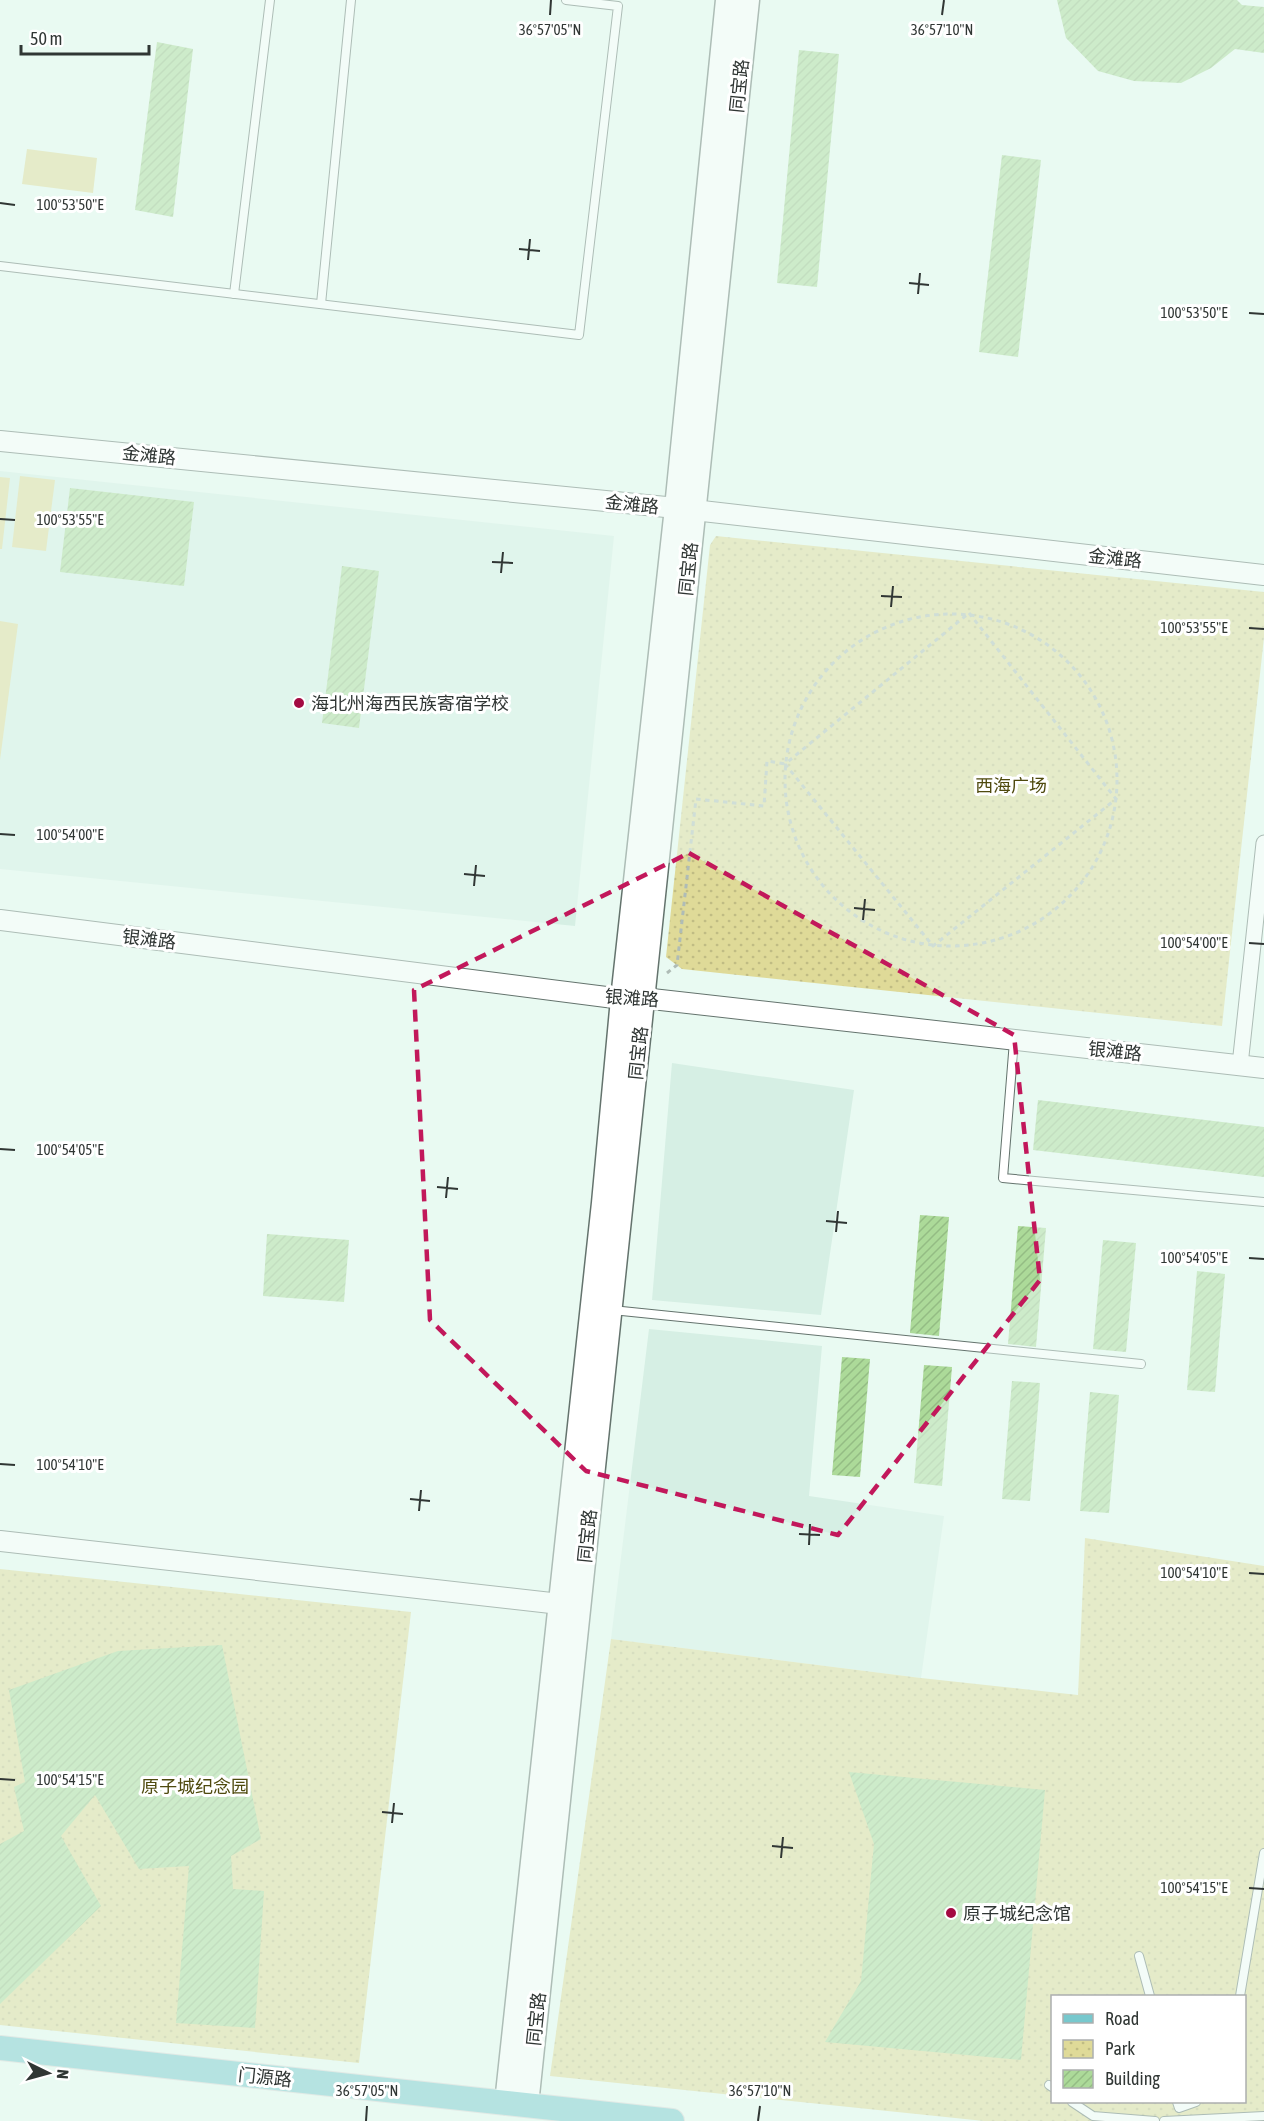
<svg xmlns="http://www.w3.org/2000/svg" width="1264" height="2121" viewBox="0 0 1264 2121" font-family="'Asap Condensed','Noto Sans SC',sans-serif">
  <defs>
    <pattern id="park-dots" width="8" height="8" patternUnits="userSpaceOnUse" patternTransform="scale(1.5)"><rect width="8" height="8" fill="#dfda98"/><path d="M2 2h.1M6 6h.1" fill="none" stroke="#c0bc84" stroke-width="1.8" stroke-linecap="round"/></pattern>
    <pattern id="building-hatch" width="6" height="6" patternUnits="userSpaceOnUse" patternTransform="scale(1.5)"><rect width="6" height="6" fill="#acda99"/><path d="M-1 1l2-2M0 6l6-6M5 7l2-2" fill="none" stroke="#94bc84"/></pattern>
  </defs>
  <rect width="100%" height="100%" fill="#e9faf2"/>
  <g fill="#d6efe4">
    <path d="M0,471L614,536L575,926L0,869Z"/>
    <path d="M672,1063L854,1090L821,1315L652,1300Z"/>
    <path d="M649,1329L822,1346L809,1496L944,1516L921,1678L611,1639Z"/>
  </g>
  <g fill="#dfda98">
    <path d="M27,149L97,158L93,193L22,184Z"/>
    <path d="M20,476L55,480L46,551L12,547Z"/>
    <path d="M0,477L10,478L2,549H0Z"/>
    <path d="M0,621L18,624L0,760Z"/>
  </g>
  <g fill="url(#park-dots)" fill-rule="evenodd">
    <path d="M716,536L1264,592V637L1222,1026L682,969L666,957L710,545Z"/>
    <path d="M1085,1538L1264,1566V2121H984L550,2076L611,1639L921,1678L1078,1695ZM1052,1996H1244V2102H1052Z"/>
    <path d="M0,1569L411,1612L359,2063L0,2025Z"/>
  </g>
  <g fill="url(#building-hatch)">
    <path d="M1057,0H1237L1242,5L1264,7V53L1235,49L1211,68L1181,83L1134,81L1098,71L1066,38Z"/>
    <path d="M157,42L193,49L173,217L135,210Z"/>
    <path d="M799,50L839,54L817,287L777,283Z"/>
    <path d="M1002,155L1041,160L1018,357L979,352Z"/>
    <path d="M70,488L194,502L184,586L60,572Z"/>
    <path d="M342,566L379,571L359,728L322,723Z"/>
    <path d="M1038,1100L1264,1127V1177L1033,1150Z"/>
    <path d="M920,1215L949,1217L939,1336L910,1333Z"/>
    <path d="M1018,1226L1046,1228L1036,1347L1008,1344Z"/>
    <path d="M267,1234L349,1240L344,1302L263,1296Z"/>
    <path d="M1103,1240L1136,1243L1126,1352L1093,1349Z"/>
    <path d="M1197,1271L1225,1274L1215,1392L1187,1390Z"/>
    <path d="M842,1357L870,1359L860,1477L832,1475Z"/>
    <path d="M924,1365L952,1367L942,1486L914,1483Z"/>
    <path d="M1012,1381L1040,1383L1030,1501L1002,1499Z"/>
    <path d="M1090,1392L1119,1395L1109,1513L1080,1511Z"/>
    <path d="M222,1645L261,1839L231,1856L233,1889L264,1891L255,2028L176,2023L189,1866L139,1869L95,1795L61,1836L101,1906L0,2004V1844L24,1831L14,1787L25,1782L9,1690L118,1651Z"/>
    <path d="M849,1772L1045,1790L1021,2060L825,2042L861,1981L874,1844Z"/>
  </g>
  <g fill="none" stroke-linecap="round" stroke-linejoin="round">
    <g stroke="#64736d" stroke-width="10">
      <g id="service">
        <path d="M0,266L579,335L618,6L566,0"/>
        <path d="M234,294L270,0"/>
        <path d="M321,304L351,0"/>
        <path d="M1014,1041L1003,1178L1264,1202"/>
        <path d="M612,1310L1141,1364"/>
        <path d="M1139,1956L1150,1996"/>
        <path d="M1240,1996L1264,1853"/>
        <path d="M1049,2085L1052,2087"/>
        <path d="M1072,2102L1093,2116L1155,2121"/>
        <path d="M1177,2102L1179,2108L1196,2102"/>
        <path d="M1164,2121L1264,2116"/>
      </g>
    </g>
    <g stroke="#64736d" stroke-width="17">
      <path id="minor" d="M1240,1065L1264,843"/>
    </g>
    <g stroke="#64736d" stroke-width="22">
      <g id="tertiary">
        <path d="M0,441L676,508L1264,575"/>
        <path d="M0,920L622,999L643,998L1264,1068"/>
        <path d="M0,1541L560,1604H574"/>
      </g>
    </g>
    <g stroke="#64736d" stroke-width="25">
      <g id="secondary">
        <path d="M506,2103L603,1203L622,999L676,508L727,0"/>
        <path d="M527,2105L748,0"/>
      </g>
    </g>
    <g stroke="#d6d7d6" stroke-width="26">
      <path id="primary" d="M0,2048L672,2121"/>
    </g>
    <g stroke="#afbcb6" stroke-width="3" stroke-dasharray="4.5 4.5" stroke-linecap="butt">
      <path d="M969,613L1116,799L933,946L785,764Z"/>
      <circle cx="951" cy="780" r="166"/>
      <path d="M667,973L677,965L696,799L764,806L767,761L785,764"/>
    </g>
    <use href="#service" stroke="#fff" stroke-width="8"/>
    <use href="#minor" stroke="#fff" stroke-width="15"/>
    <use href="#tertiary" stroke="#fff" stroke-width="20"/>
    <use href="#secondary" stroke="#fff" stroke-width="22"/>
    <use href="#primary" stroke="#77c8cd" stroke-width="24"/>
  </g>
  <path d="M0 0H1264V2121H0ZM689,853L1014,1035L1040,1280L838,1535L586,1471L430,1320L414,990Z" fill="#e9faf2" fill-opacity=".55" fill-rule="evenodd"/>
  <path fill="none" stroke="#c2185b" stroke-width="4.5" stroke-dasharray="12 8" stroke-linejoin="round" d="M689,853L1014,1035L1040,1280L838,1535L586,1471L430,1320L414,990Z"/>
  <path fill="none" stroke="#303634" stroke-width="2" d="M550,15L551,0M942,15L944,0M0,203L15,205M519,249L540,251M528,260L530,239M909,283L929,285M918,294L920,273M1249,313L1264,314M0,519L15,520M492,562L513,563M501,573L503,552M881,596L902,597M891,607L893,586M1249,628L1264,629M0,834L15,835M464,874L485,876M474,886L476,865M854,908L875,910M863,920L865,899M1249,943L1264,944M0,1149L15,1150M437,1187L458,1189M446,1198L448,1177M826,1221L847,1223M836,1232L838,1211M1249,1258L1264,1259M0,1464L15,1465M410,1499L430,1501M419,1511L421,1490M799,1534L820,1535M809,1545L810,1524M1249,1573L1264,1574M0,1779L15,1780M382,1812L403,1814M392,1823L394,1803M772,1846L793,1848M781,1858L783,1837M1249,1888L1264,1889M366,2121L367,2106M758,2121L760,2106"/>
  <g fill="#a40b42" stroke="#fff" stroke-width="2">
    <circle cx="299" cy="703" r="6"/>
    <circle cx="951" cy="1913" r="6"/>
  </g>
  <g text-anchor="middle" dominant-baseline="central" stroke-width="6" stroke-linejoin="round" paint-order="stroke">
    <g font-size="18" fill="#303634" stroke="#fff">
      <text transform="translate(739 86) rotate(-84)">同宝路</text>
      <text transform="translate(149 455) rotate(6)">金滩路</text>
      <text transform="translate(632 504) rotate(6)">金滩路</text>
      <text transform="translate(1115 558) rotate(6)">金滩路</text>
      <text transform="translate(688 569) rotate(-84)">同宝路</text>
      <text transform="translate(149 939) rotate(7)">银滩路</text>
      <text transform="translate(632 998) rotate(4)">银滩路</text>
      <text transform="translate(1115 1051) rotate(6)">银滩路</text>
      <text transform="translate(638 1053) rotate(-84)">同宝路</text>
      <text transform="translate(587 1536) rotate(-84)">同宝路</text>
      <text transform="translate(536 2019) rotate(-84)">同宝路</text>
      <text transform="translate(265 2077) rotate(6)">门源路</text>
    </g>
    <g font-size="18" fill="#303634" stroke="#fff" text-anchor="start">
      <text x="311" y="703">海北州海西民族寄宿学校</text>
      <text x="963" y="1913">原子城纪念馆</text>
    </g>
    <g font-size="18" fill="#4f4a0e" stroke="#fff">
      <text x="1011" y="785">西海广场</text>
      <text x="195" y="1786">原子城纪念园</text>
    </g>
  </g>
  <g font-size="15" text-anchor="middle" fill="#303634" stroke="#fff" stroke-width="6" stroke-linejoin="round" paint-order="stroke">
    <text x="550" y="35">36°57'05"N</text>
    <text x="942" y="35">36°57'10"N</text>
    <text x="70" y="210">100°53'50"E</text>
    <text x="1194" y="318">100°53'50"E</text>
    <text x="70" y="525">100°53'55"E</text>
    <text x="1194" y="633">100°53'55"E</text>
    <text x="70" y="840">100°54'00"E</text>
    <text x="1194" y="948">100°54'00"E</text>
    <text x="70" y="1155">100°54'05"E</text>
    <text x="1194" y="1263">100°54'05"E</text>
    <text x="70" y="1470">100°54'10"E</text>
    <text x="1194" y="1578">100°54'10"E</text>
    <text x="70" y="1785">100°54'15"E</text>
    <text x="1194" y="1893">100°54'15"E</text>
    <text x="367" y="2096">36°57'05"N</text>
    <text x="760" y="2096">36°57'10"N</text>
  </g>
  <rect x="1051" y="1995" width="195" height="108" fill="#ffffff" stroke="#acafae" stroke-width="1.5"/>
  <rect x="1063" y="2014" width="30" height="9" fill="#77c8cd" stroke="#acafae" stroke-width="1.5"/>
  <text x="1105" y="2025" font-size="18" fill="#303634">Road</text>
  <rect x="1063" y="2040" width="30" height="18" fill="url(#park-dots)" stroke="#acafae" stroke-width="1.5"/>
  <text x="1105" y="2055" font-size="18" fill="#303634">Park</text>
  <rect x="1063" y="2070" width="30" height="18" fill="url(#building-hatch)" stroke="#acafae" stroke-width="1.5"/>
  <text x="1105" y="2085" font-size="18" fill="#303634">Building</text>
  <g transform="translate(48 2073) rotate(95)" stroke="#ffffff" stroke-width="4.5" paint-order="stroke">
  <path d="M0-4.5L10 22L0 15L-10 22Z" fill="#303634"/>
  <text y="-9" font-size="16" font-weight="bold" text-anchor="middle" fill="#303634">N</text>
  </g>
  <path d="M21 45v9h128v-9" fill="none" stroke="#303634" stroke-width="3"/>
  <text x="30" y="45" font-size="18" fill="#303634" stroke="#ffffff" stroke-width="4.5" paint-order="stroke">50 m</text>
</svg>
